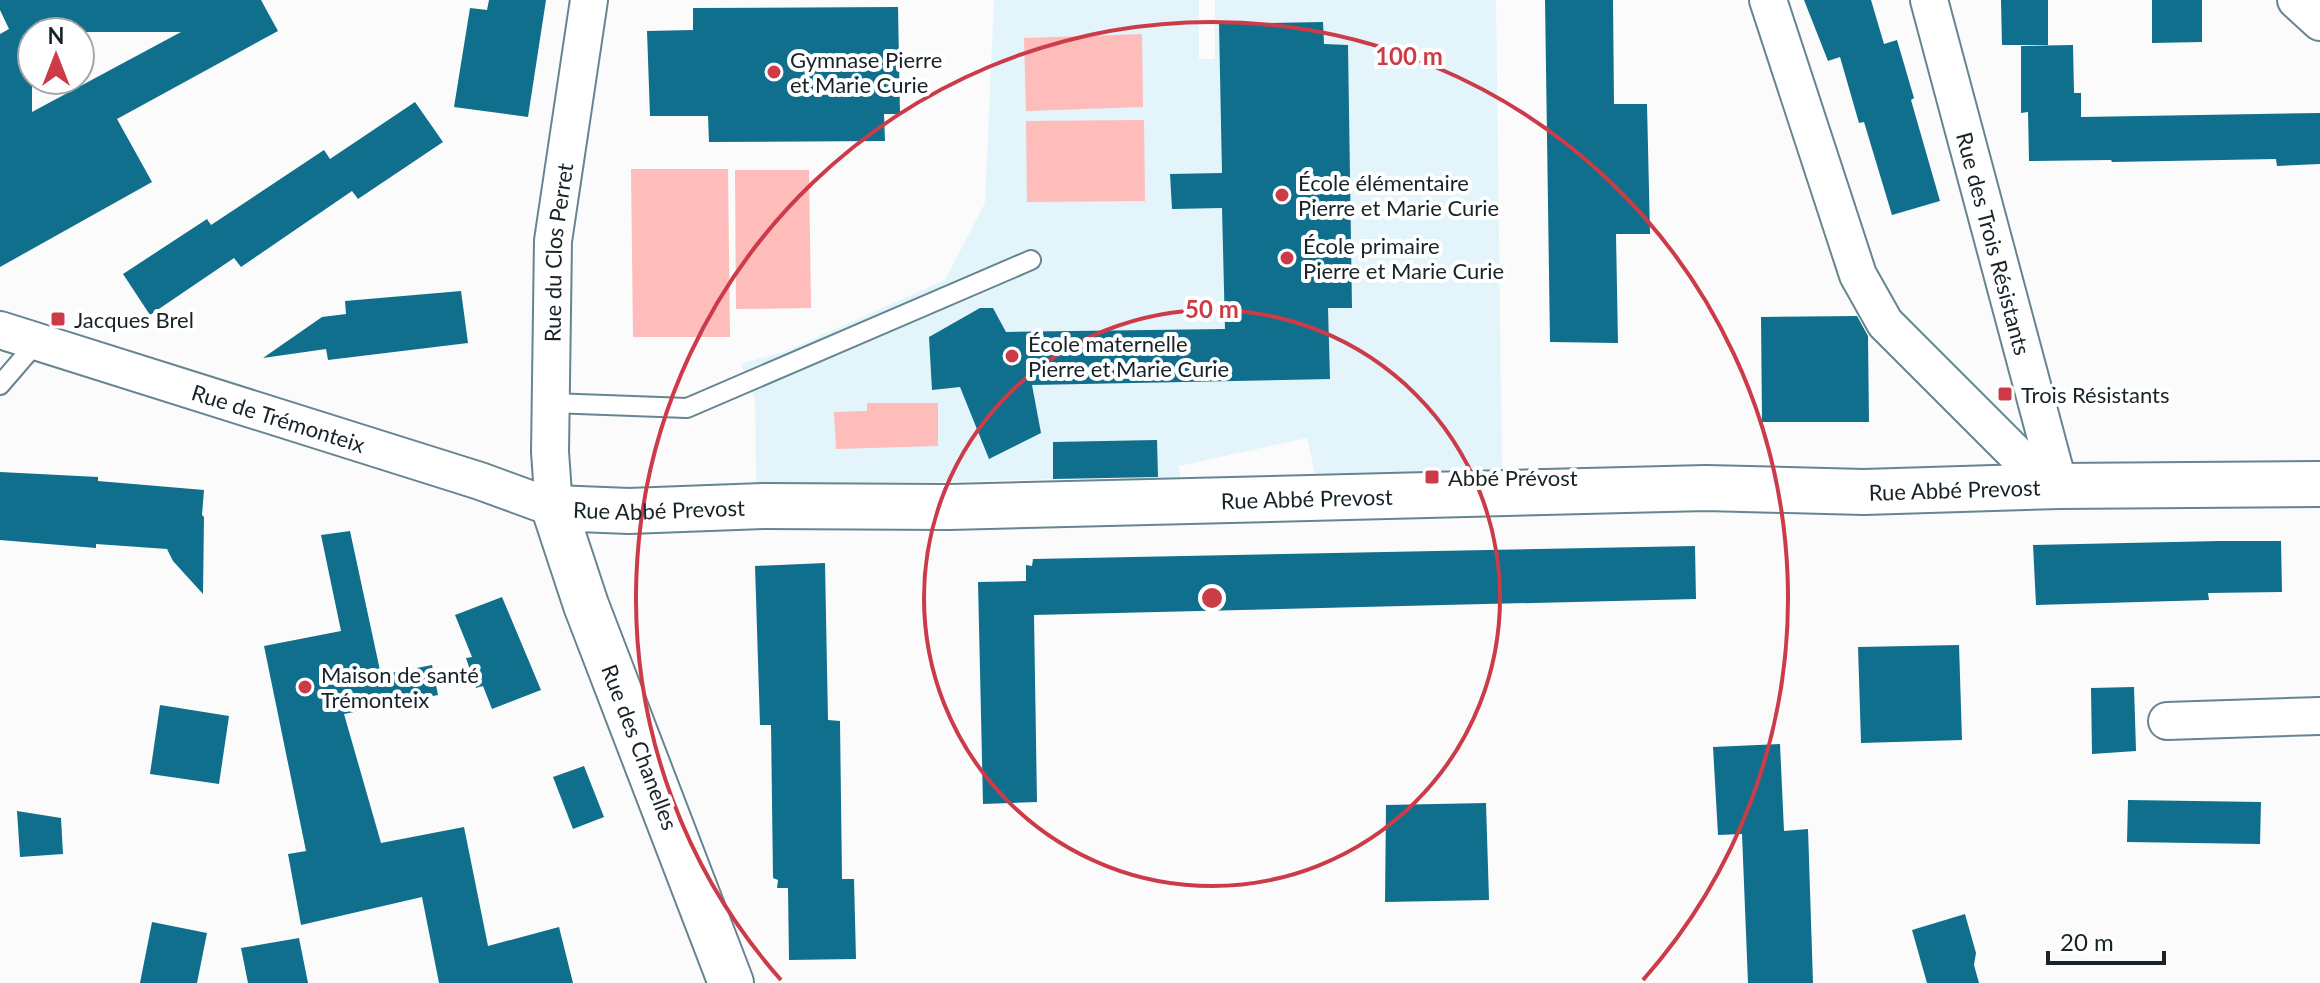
<svg xmlns="http://www.w3.org/2000/svg" width="2320" height="983" viewBox="0 0 2320 983" font-family="Lato,sans-serif">
  <rect width="100%" height="100%" fill="#fbfbfb"/>
  <path fill="#e3f4fb" d="M994,0H1199V59H1215V0H1496L1502,471L1315,474L1307,438L1179,466L1180,477L756,485L755,399L741,364L786,351L945,280L985,203Z"/>
  <g fill="#febcba">
    <path d="M1142,34L1143,107L1026,111L1024,38Z"/>
    <path d="M1144,120L1145,201L1027,202L1026,121Z"/>
    <path d="M631,169H728L730,337H633Z"/>
    <path d="M735,170H809L811,308L736,309Z"/>
    <path d="M867,403H938V446L836,449L834,412L867,411Z"/>
  </g>
  <g fill="#106f8c" fill-rule="evenodd">
    <path d="M0,0H261L278,31L117,119L152,182L0,267V34L9,29L0,10ZM32,32H181L32,112Z"/>
    <path d="M489,0H546L528,117L454,107L470,8L487,10Z"/>
    <path d="M1545,0H1613L1614,104H1647L1650,234H1616L1618,343L1550,342Z"/>
    <path d="M1804,0H1871L1884,44L1897,40L1914,98L1911,100L1940,201L1892,215L1864,122L1859,123L1840,57L1828,61Z"/>
    <path d="M2001,0H2048V45H2002Z"/>
    <path d="M2152,0H2202V42L2152,43Z"/>
    <path d="M898,7L900,114H884L885,141L709,142L708,116H650L647,31L693,30V8Z"/>
    <path d="M1323,22L1324,44L1348,45L1352,308H1328L1330,379L1032,385L1041,433L989,459L960,387L932,390L929,337L980,308H993L1006,332L1225,329L1222,208L1172,209L1170,174L1222,173L1219,24Z"/>
    <path d="M2073,45L2074,93H2081V117L2320,113V164L2277,166L2276,159L2112,162L2111,160L2029,161L2028,112L2021,113V46Z"/>
    <path d="M415,102L443,142L358,199L352,191L241,267L234,258L150,315L123,274L207,219L211,225L324,150L330,159Z"/>
    <path d="M461,291L468,343L328,360L326,349L263,358L322,317L346,314L345,301Z"/>
    <path d="M1857,316L1868,336L1869,422H1762L1761,317Z"/>
    <path d="M1157,440L1158,477L1053,479V442Z"/>
    <path d="M0,472L98,477V481L204,490L202,515L204,517L203,594L173,561L167,549L96,544V548L0,540Z"/>
    <path d="M350,531L381,675L432,665L438,695L344,714L381,843L464,827L488,946L559,927L573,983H439L422,897L301,925L288,854L306,851L264,646L341,631L321,535Z"/>
    <path d="M2220,541H2281L2282,592L2208,593L2209,600L2036,605L2033,545Z"/>
    <path d="M1695,546L1696,599L1034,615L1037,802L983,804L978,582L1026,581V565L1032,566L1033,559Z"/>
    <path d="M825,563L828,720L840,721L842,879H854L856,959L789,960L788,888H777L778,880L773,878L771,725H760L755,566Z"/>
    <path d="M502,597L541,690L492,709L483,686L476,688L466,658L472,657L455,615Z"/>
    <path d="M1959,645L1962,740L1861,743L1858,647Z"/>
    <path d="M2134,687L2136,751L2092,754L2091,688Z"/>
    <path d="M160,705L229,716L219,784L150,774Z"/>
    <path d="M1780,744L1784,831L1808,829L1813,983H1748L1742,834L1718,835L1713,747Z"/>
    <path d="M584,766L604,817L573,829L553,777Z"/>
    <path d="M2128,800L2261,802L2260,844L2127,842Z"/>
    <path d="M1486,803L1489,900L1385,902L1386,805Z"/>
    <path d="M17,811L61,818L63,854L20,857Z"/>
    <path d="M1965,914L1976,953L1974,965L1979,983H1927L1912,930Z"/>
    <path d="M152,922L207,933L197,983H140Z"/>
    <path d="M299,938L308,983H248L241,948Z"/>
  </g>
  <g fill="none" stroke-linecap="round" stroke-linejoin="round">
    <g stroke="#668591" stroke-width="22">
      <g id="lane">
        <path d="M0,385L37,342"/>
        <path d="M551,403L687,408L1031,260"/>
      </g>
    </g>
    <g stroke="#668591" stroke-width="40">
      <g id="street">
        <path d="M1768,0L1858,275L1885,323L2027,465L2059,486"/>
        <path id="s1" d="M1929,0L2059,486"/>
        <path d="M2296,0L2320,22"/>
        <path id="s2" d="M0,330L480,481L554,508L550,452L553,241L589,0"/>
        <path d="M2167,721L2320,716"/>
      </g>
    </g>
    <g stroke="#668591" stroke-width="48">
      <g id="secondary">
        <path id="s3" d="M731,983L586,605L554,508L629,511L763,506L949,507L1706,488L1864,492L2059,486L2320,484"/>
      </g>
    </g>
    <use href="#lane" stroke="#fff" stroke-width="18"/>
    <use href="#street" stroke="#fff" stroke-width="36"/>
    <use href="#secondary" stroke="#fff" stroke-width="44"/>
  </g>
  <g fill="none" stroke="#cc3c48" stroke-width="4">
    <circle cx="1212" cy="598" r="288"/>
    <path d="M781 980A576 576 0 1 1 1643 980"/>
  </g>
  <g fill="#cc3c48" stroke="#fff" stroke-width="3">
    <circle cx="774" cy="72" r="8"/>
    <circle cx="1282" cy="195" r="8"/>
    <circle cx="1287" cy="258" r="8"/>
    <rect x="50" y="311" width="16" height="16" rx="4"/>
    <circle cx="1012" cy="356" r="8"/>
    <rect x="1997" y="386" width="16" height="16" rx="4"/>
    <rect x="1424" y="469" width="16" height="16" rx="4"/>
    <circle cx="305" cy="687" r="8"/>
  </g>
  <g text-anchor="middle" dominant-baseline="central" stroke-width="8" stroke-linejoin="round" paint-order="stroke">
    <g font-size="22" fill="#172328" stroke="#fff" text-anchor="start">
      <text x="790" y="59">Gymnase Pierre<tspan x="790" dy="25">et Marie Curie</tspan></text>
      <text x="1298" y="182">École élémentaire<tspan x="1298" dy="25">Pierre et Marie Curie</tspan></text>
      <text x="1303" y="245">École primaire<tspan x="1303" dy="25">Pierre et Marie Curie</tspan></text>
      <text x="74" y="319">Jacques Brel</text>
      <text x="1028" y="343">École maternelle<tspan x="1028" dy="25">Pierre et Marie Curie</tspan></text>
      <text x="2021" y="394">Trois Résistants</text>
      <text x="1448" y="477">Abbé Prévost</text>
      <text x="321" y="674">Maison de santé<tspan x="321" dy="25">Trémonteix</tspan></text>
    </g>
    <g font-size="22" fill="#172328" stroke="#fff">
      <text stroke="none"><textPath href="#s1" startOffset="252">Rue des Trois Résistants</textPath></text>
      <text stroke="none"><textPath href="#s2" startOffset="838">Rue du Clos Perret</textPath></text>
      <text stroke="none"><textPath href="#s2" startOffset="292">Rue de Trémonteix</textPath></text>
      <text stroke="none"><textPath href="#s3" startOffset="1908">Rue Abbé Prevost</textPath></text>
      <text stroke="none"><textPath href="#s3" startOffset="1260">Rue Abbé Prevost</textPath></text>
      <text stroke="none"><textPath href="#s3" startOffset="612">Rue Abbé Prevost</textPath></text>
      <text transform="translate(640 747) rotate(69)">Rue des Chanelles</text>
    </g>
  </g>
  <circle cx="1212" cy="598" r="12" fill="#cc3c48" stroke="#fff" stroke-width="4"/>
  <g font-size="24" text-anchor="middle" font-weight="bold" fill="#cc3c48" stroke="#fff" stroke-width="8" stroke-linejoin="round" paint-order="stroke">
    <text x="1409" y="65">100 m</text>
    <text x="1212" y="318">50 m</text>
  </g>
  <g transform="translate(56 56)"><circle r="38" fill="#ffffff" stroke="#a2a7a9" stroke-width="2"/>
  <path d="M0-6L14 30L0 20L-14 30Z" fill="#cc3c48"/>
  <text y="-12" font-size="22" font-weight="bold" text-anchor="middle" fill="#172328">N</text>
  </g>
  <path d="M2048 951v12h116v-12" fill="none" stroke="#172328" stroke-width="4"/>
  <text x="2060" y="951" font-size="24" fill="#172328" stroke="#ffffff" stroke-width="6" paint-order="stroke">20 m</text>
</svg>
